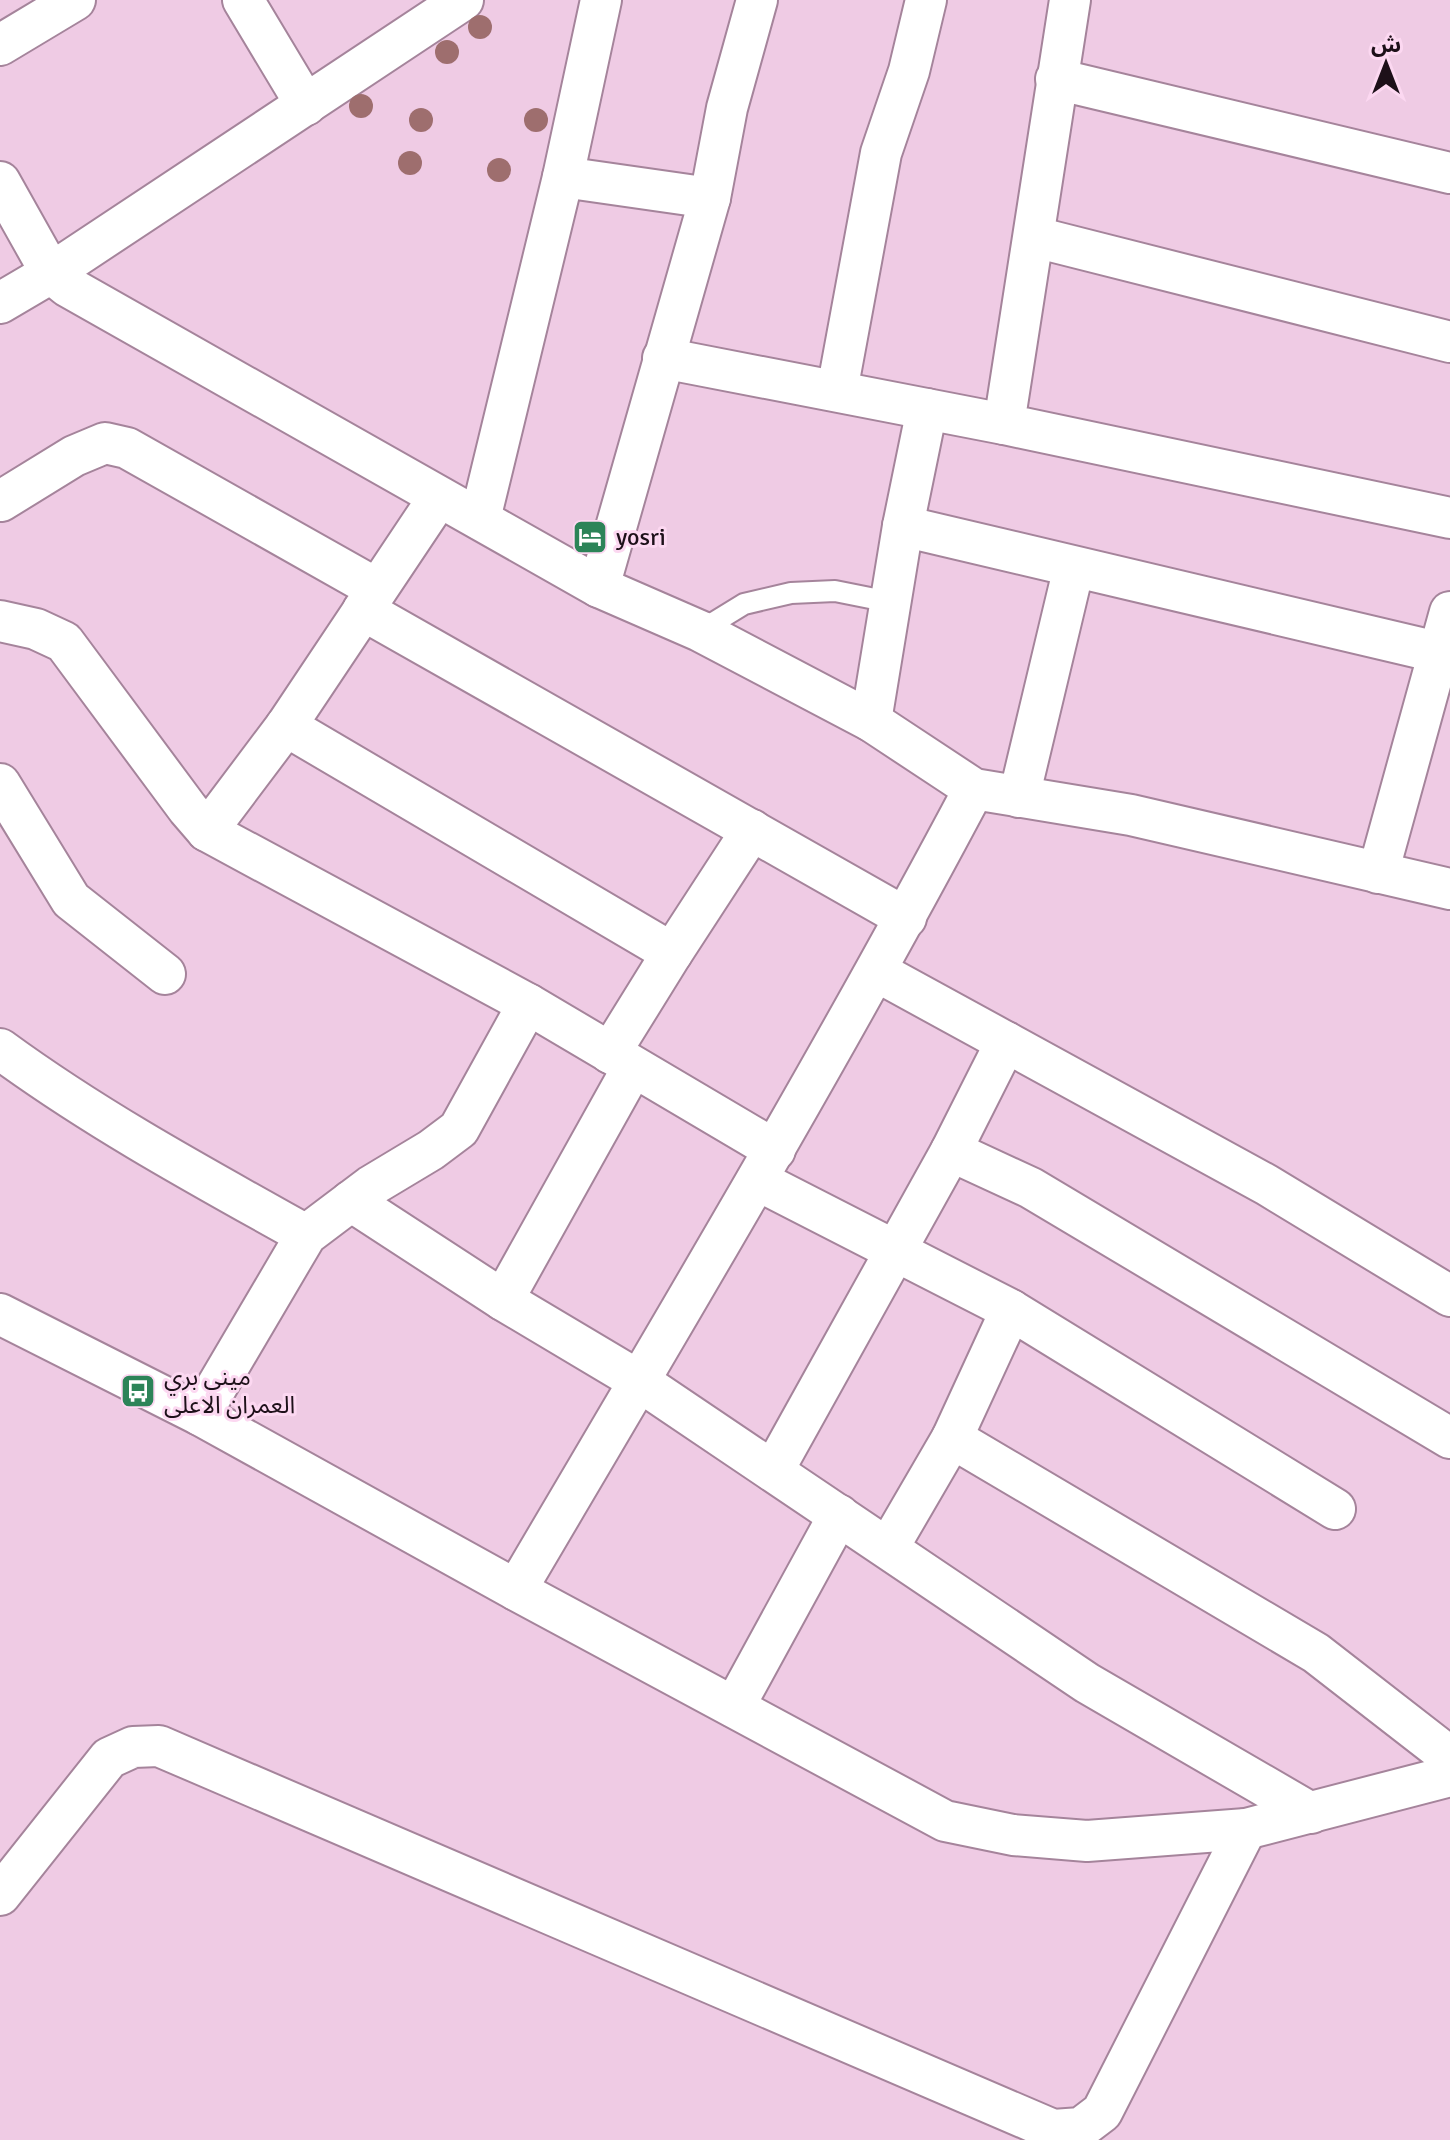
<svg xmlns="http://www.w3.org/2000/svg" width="1450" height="2140" viewBox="0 0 1450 2140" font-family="Signika,'Noto Sans Arabic',sans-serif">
  <rect width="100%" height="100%" fill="#efcbe4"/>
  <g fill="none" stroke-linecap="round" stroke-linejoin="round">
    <g stroke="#a5849b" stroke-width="24">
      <path id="lane" d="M700,631L744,604L791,593L835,591L890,602"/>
    </g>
    <g stroke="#a5849b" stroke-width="44">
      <g id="street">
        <path d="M243,0L306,105"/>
        <path d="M1070,0L1004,424L1450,518"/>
        <path d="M0,45L75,0"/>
        <path d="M1056,79L1450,173"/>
        <path d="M563,177L710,198"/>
        <path d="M0,182L51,273L67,286L599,587L700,631L871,721L974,789L1131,815L1450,889"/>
        <path d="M1035,237L1450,342"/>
        <path d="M0,303L51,273L463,0"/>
        <path d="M663,358L1004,424"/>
        <path d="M837,391L881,153L909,71L926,0"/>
        <path d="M1,501L74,456L105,443L127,448L377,589"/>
        <path d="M480,519L563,177L601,0"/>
        <path d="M903,526L1437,652"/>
        <path d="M599,587L710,198L727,108L757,0"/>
        <path d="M363,610L906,918"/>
        <path d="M0,621L36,629L64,642L188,809L207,831L528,1004L775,1150"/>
        <path d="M871,721L903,526L927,409"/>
        <path d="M286,726L672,953L752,830"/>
        <path d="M0,784L71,900L165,974"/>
        <path d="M1019,797L1074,567"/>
        <path d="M207,831L286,726L439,497"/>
        <path d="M1378,873L1450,612"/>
        <path d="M876,971L1267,1185L1450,1296"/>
        <path d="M1006,1042L951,1151L1031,1188L1450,1438"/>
        <path d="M0,1049C97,1120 202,1177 306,1235"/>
        <path d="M610,1053L672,953"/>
        <path d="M757,1180L1011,1310L1335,1509"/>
        <path d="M351,1201L503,1300L639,1381L1087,1683L1311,1813"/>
        <path d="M503,1300L633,1067"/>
        <path d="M1011,1310L952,1438L1316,1653L1450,1757"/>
        <path d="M0,1314L200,1415L516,1590L945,1821L1013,1835L1087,1841L1246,1829L1450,1776"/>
        <path d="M200,1415L306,1235L371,1186L431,1150L459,1129L528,1004"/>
        <path d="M773,1471L951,1151"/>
        <path d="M888,1548L952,1438"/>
        <path d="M516,1590C672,1325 830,1061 974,789"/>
        <path d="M734,1707L839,1515"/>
        <path d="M0,1895L109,1758L133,1747L159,1746L1053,2130L1081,2128L1102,2112L1246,1829"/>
      </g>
    </g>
    <use href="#lane" stroke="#fff" stroke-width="20"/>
    <use href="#street" stroke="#fff" stroke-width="40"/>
  </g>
  <g fill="#9e6e6e">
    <circle cx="480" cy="27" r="12"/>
    <circle cx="447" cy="52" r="12"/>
    <circle cx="361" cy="106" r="12"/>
    <circle cx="421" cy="120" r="12"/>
    <circle cx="536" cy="120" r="12"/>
    <circle cx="410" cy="163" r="12"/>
    <circle cx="499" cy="170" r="12"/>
  </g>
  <defs>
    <g id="hotel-square" transform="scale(1.8)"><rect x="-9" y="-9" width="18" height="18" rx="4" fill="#2c8458" stroke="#fcd8f1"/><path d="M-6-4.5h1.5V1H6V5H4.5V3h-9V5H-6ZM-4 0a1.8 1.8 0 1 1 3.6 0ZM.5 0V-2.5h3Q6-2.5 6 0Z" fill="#fff"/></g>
    <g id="bus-square" transform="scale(1.8)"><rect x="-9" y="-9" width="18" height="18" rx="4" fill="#2c8458" stroke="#fcd8f1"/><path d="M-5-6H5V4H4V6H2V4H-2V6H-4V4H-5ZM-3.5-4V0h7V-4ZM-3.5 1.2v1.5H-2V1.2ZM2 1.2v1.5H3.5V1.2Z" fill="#fff"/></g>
  </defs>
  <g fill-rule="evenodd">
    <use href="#hotel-square" x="590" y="537"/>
    <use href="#bus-square" x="138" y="1391"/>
  </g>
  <g text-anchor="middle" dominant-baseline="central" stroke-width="6" stroke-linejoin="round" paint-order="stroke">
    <g font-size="24" fill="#1d1019" stroke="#fcd8f1" text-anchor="start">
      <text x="616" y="537">yosri</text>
      <text x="164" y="1377">ميني بري<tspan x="164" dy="28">العمران الاعلى</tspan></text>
    </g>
  </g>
  <g transform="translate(1386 64)" stroke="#fcd8f1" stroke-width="6" paint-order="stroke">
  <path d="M0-6L14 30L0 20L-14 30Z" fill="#1d1019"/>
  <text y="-12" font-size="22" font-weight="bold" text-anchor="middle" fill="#1d1019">ش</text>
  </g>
</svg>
